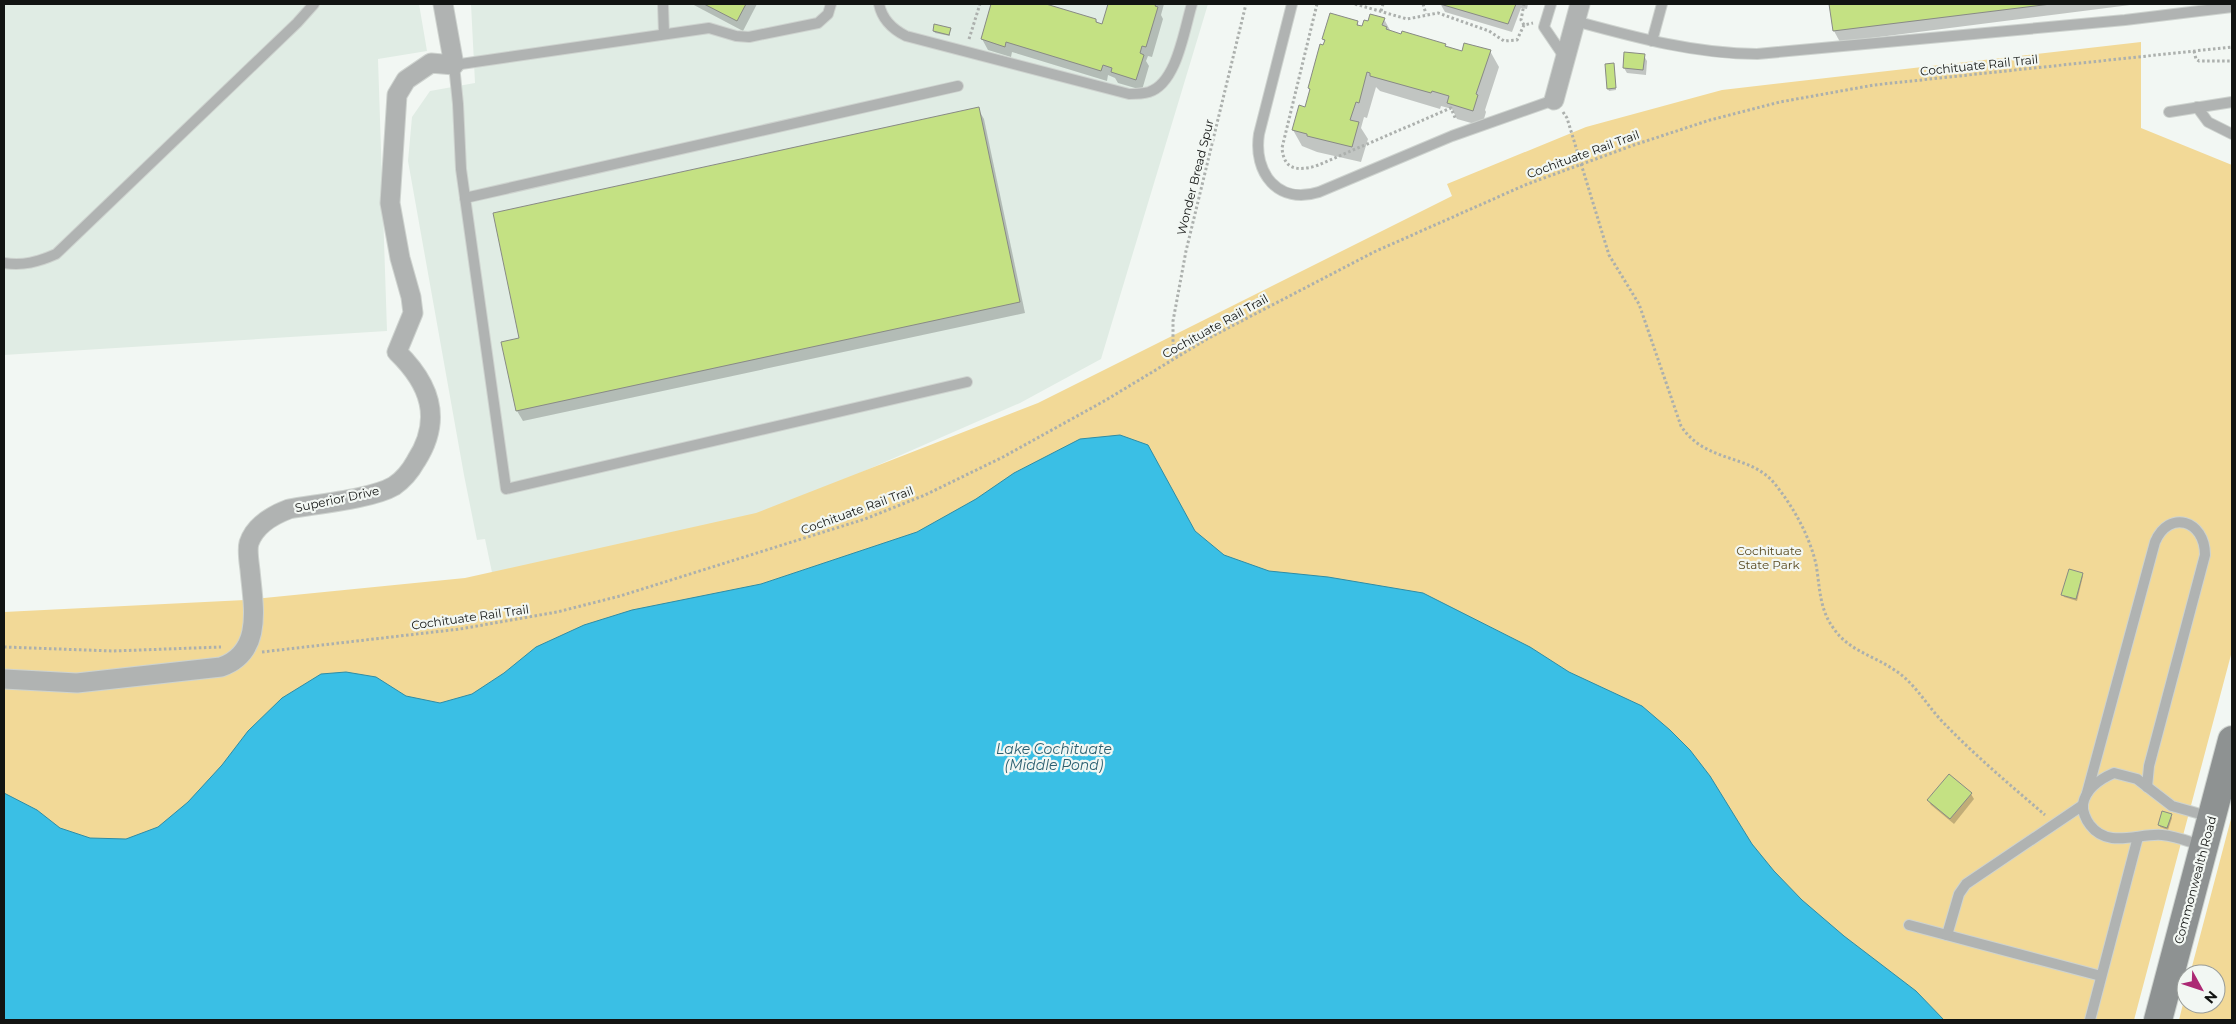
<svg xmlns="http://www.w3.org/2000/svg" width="2236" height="1024" viewBox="0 0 2236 1024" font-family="Montserrat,sans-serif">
  <rect width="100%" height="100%" fill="#f2f7f3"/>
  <g fill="#e0ece4">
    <path d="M4,4H419L427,51L378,59L387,331L4,355Z"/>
    <path d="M471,4H1208L1101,359L1020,403L789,504L658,546L494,582L485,539L477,540L464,475L408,161L412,117L430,91L475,83Z"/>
  </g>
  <g fill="#f2d997">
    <path d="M2141,42V128L2232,165V651L2134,1020H4V612L245,600L465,578L756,513L1038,403L1452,196L1447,184L1586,127L1722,90Z"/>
    <path d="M2232,815V1020H2179L2186,992V1004H2216V974H2190Z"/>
  </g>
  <path fill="#3abfe5" stroke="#2e8ca6" d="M1120,435L1148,445L1195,531L1224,555L1269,571L1328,577L1423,593L1530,647L1569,672L1642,706L1670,730L1690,750L1710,776L1752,844L1774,871L1802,900L1844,936L1916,991L1944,1020H4V793L37,810L60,828L90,838L126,839L158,827L188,802L222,765L248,731L282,698L321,674L346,672L376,677L406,696L440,703L472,694L504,673L536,647L584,625L632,610L761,584L917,532L976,499L1014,473L1080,439Z"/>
  <g fill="#0003">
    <path d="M692,4H757L743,31Z"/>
    <path d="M993,4H1029L1038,6V4H1042L1096,20L1098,24L1103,25L1109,4H1164L1161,15L1163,19L1152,57L1148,56L1146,61L1149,66L1142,90L1118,83L1115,78L1108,75L1107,81L1012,52L1011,57L988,50L982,39Z"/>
    <path d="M1528,4L1527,9L1521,8L1512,32L1445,12L1441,5Z"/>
    <path d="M1830,4H2138L1840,42L1834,31Z"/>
    <path d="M1384,19L1391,32L1445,45L1447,48L1463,53L1490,51L1499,67L1485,110L1486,112L1482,126L1457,119L1452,109L1441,106L1440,109L1380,91L1376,87L1367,118L1364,117L1361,128L1368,139L1361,162L1317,152L1302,146L1293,130L1306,108L1311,92L1309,88L1325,43L1323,39L1357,23L1360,27Z"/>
    <path d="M950,29V36L935,33L934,31Z"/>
    <path d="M1644,56L1647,61L1646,75L1627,73L1624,68Z"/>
    <path d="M1614,65L1616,90L1609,91L1608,89Z"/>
    <path d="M978,109L984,119L1025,313L523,421L517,411L521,339Z"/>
    <path d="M2082,574L2083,576L2077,601L2064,597L2063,595Z"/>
    <path d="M1949,776L1971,794L1974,799L1954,824L1931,805L1928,800Z"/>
    <path d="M2171,816L2172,818L2168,830L2160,827L2159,825Z"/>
  </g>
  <g fill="#c4e183" stroke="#888a85">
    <path d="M704,4H746L737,21Z"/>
    <path d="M991,4H1046L1096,19V22L1102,24L1108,4H1156L1155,6L1158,7L1146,47L1142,46L1140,53L1144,55L1136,80L1111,72L1112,68L1103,65L1101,71L1006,42L1005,47L981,39Z"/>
    <path d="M1440,4H1516L1508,24Z"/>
    <path d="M1829,4H2051L1833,31Z"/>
    <path d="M1330,13L1358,21L1357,25L1362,26L1364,20L1368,21L1370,14L1385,18L1382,25L1387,27L1386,29L1401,34L1402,31L1446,44L1445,46L1462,51L1464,43L1491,50L1476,94L1478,95L1473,111L1447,103L1449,96L1432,91L1431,93L1370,76V73L1367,72L1359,103L1356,102L1350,120L1359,122L1352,147L1307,136V134L1292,130L1299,105L1305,107L1310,89L1308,88L1320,44L1323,45L1325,40L1322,39Z"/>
    <path d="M934,24L951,28L949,35L933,31Z"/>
    <path d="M1624,52L1645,54L1643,70L1623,68Z"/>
    <path d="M1614,63L1616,88L1607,89L1605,64Z"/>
    <path d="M979,107L1020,302L516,411L501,342L519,338L493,213Z"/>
    <path d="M2069,569L2083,573L2076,599L2061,595Z"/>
    <path d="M1949,774L1972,793L1950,819L1927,800Z"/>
    <path d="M2162,811L2172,814L2167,828L2158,825Z"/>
  </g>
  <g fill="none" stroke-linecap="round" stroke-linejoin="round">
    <g stroke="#ced3cf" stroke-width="12">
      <g id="service">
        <path d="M663,4L664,34"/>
        <path d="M831,4L828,14L818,23L749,37L736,36L709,28L454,65L458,104L461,169L506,489L967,382"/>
        <path d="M879,4C882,19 892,29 906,36L1129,94C1135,94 1142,94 1149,92C1177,83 1184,30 1192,4"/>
        <path d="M1292,4L1259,134C1253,173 1278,205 1319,192L1452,136L1554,100"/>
        <path d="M1551,4L1544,27L1565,58"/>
        <path d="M1575,21C1634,37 1695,54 1757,54L2125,20L2232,7"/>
        <path d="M1652,41L1662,4"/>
        <path d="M2197,107L2208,122L2232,134"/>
        <path d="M2169,112L2232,102"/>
        <path d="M465,198L958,86"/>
        <path d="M4,263C23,266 38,262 56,254L297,23L314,4"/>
        <path d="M2087,793L2155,542C2169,509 2205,520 2205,555L2149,766L2147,787"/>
        <path d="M2203,846C2190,842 2176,836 2162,835C2138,833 2108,849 2090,825C2086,820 2082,811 2083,804C2086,788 2100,779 2114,773L2137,779L2172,806L2211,817"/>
        <path d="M1909,925L2101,976"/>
        <path d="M1947,935L1959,894L1966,884L2083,805"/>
        <path d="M2090,1020L2138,837"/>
      </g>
    </g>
    <g stroke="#ced3cf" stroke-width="21">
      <g id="minor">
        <path d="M1554,100L1580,4"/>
        <path d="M4,679L77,683L221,667C264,652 253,605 250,570C249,562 247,550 249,543C255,525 273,515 289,509C316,504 372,499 394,486C403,480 411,470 416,461C443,419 430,384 397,352L413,313L411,297L400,258L390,203L397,95L406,80L431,63L454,65L443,4"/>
      </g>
    </g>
    <g stroke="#ced3cf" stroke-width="30">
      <path id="secondary" d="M2158,1020L2232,740"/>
    </g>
    <g stroke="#acb0ad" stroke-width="3" stroke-dasharray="2.5 2.5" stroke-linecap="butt">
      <path d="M1317,4L1282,148C1284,170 1297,171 1316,166L1451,108L1456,120"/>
      <path d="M1355,4L1407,19L1438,13L1489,31L1504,41L1517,40L1524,25L1533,23"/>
      <path d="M1423,4L1426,14"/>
      <path d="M1381,11L1383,4"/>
      <path d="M1524,25L1521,20L1524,4"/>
      <path d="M969,39L980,4"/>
      <path d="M2194,51L2196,59L2199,61H2232"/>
      <path d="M1563,112L1567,118L1609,255L1639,304L1681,426C1706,464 1750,453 1775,484C1794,508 1809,535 1816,564C1820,587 1819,609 1834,629C1849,651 1875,656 1896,671C1914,683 1925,702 1939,718C1972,753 2009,784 2045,815"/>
      <path d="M1177,356L1173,344V321L1186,251L1246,4"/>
      <path d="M4,647L113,651L221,647"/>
      <path d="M262,652L460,629L557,612L620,596L865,519L925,495L1003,457L1106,400L1207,339L1374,252L1525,185L1634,145L1710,120L1780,102L1874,85L2232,47"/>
    </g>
    <use href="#service" stroke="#b0b3b2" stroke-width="10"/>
    <use href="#minor" stroke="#b0b3b2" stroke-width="19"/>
    <use href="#secondary" stroke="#8e9292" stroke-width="28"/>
  </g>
  <g text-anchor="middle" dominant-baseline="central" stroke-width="4.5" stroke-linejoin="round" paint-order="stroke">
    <g font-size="12" fill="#121412" stroke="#f2f7f3">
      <text transform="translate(1979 65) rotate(-6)">Cochituate Rail Trail</text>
      <text transform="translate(1583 154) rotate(-20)">Cochituate Rail Trail</text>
      <text transform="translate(1195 177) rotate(-76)">Wonder Bread Spur</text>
      <text transform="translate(1215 326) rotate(-29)">Cochituate Rail Trail</text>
      <text transform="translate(337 499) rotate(-12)">Superior Drive</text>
      <text transform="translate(857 510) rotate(-20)">Cochituate Rail Trail</text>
      <text transform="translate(470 617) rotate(-8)">Cochituate Rail Trail</text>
      <text transform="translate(2195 880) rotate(-75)">Commonwealth Road</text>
    </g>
    <g font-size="12" fill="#594a21" stroke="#f2f7f3">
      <text x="1769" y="550">Cochituate<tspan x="1769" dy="14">State Park</tspan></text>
    </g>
    <g font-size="14" font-style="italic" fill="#2b5f70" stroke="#f2f7f3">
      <text x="1054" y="749">Lake Cochituate<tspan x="1054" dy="16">(Middle Pond)</tspan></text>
    </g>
  </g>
  <rect width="2236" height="1024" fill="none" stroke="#121412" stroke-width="10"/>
  <g transform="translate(2201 989) rotate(130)"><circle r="24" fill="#f2f7f3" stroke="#989c99"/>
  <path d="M0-4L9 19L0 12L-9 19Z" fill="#ac2974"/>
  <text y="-8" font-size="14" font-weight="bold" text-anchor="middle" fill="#121412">N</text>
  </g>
</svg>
